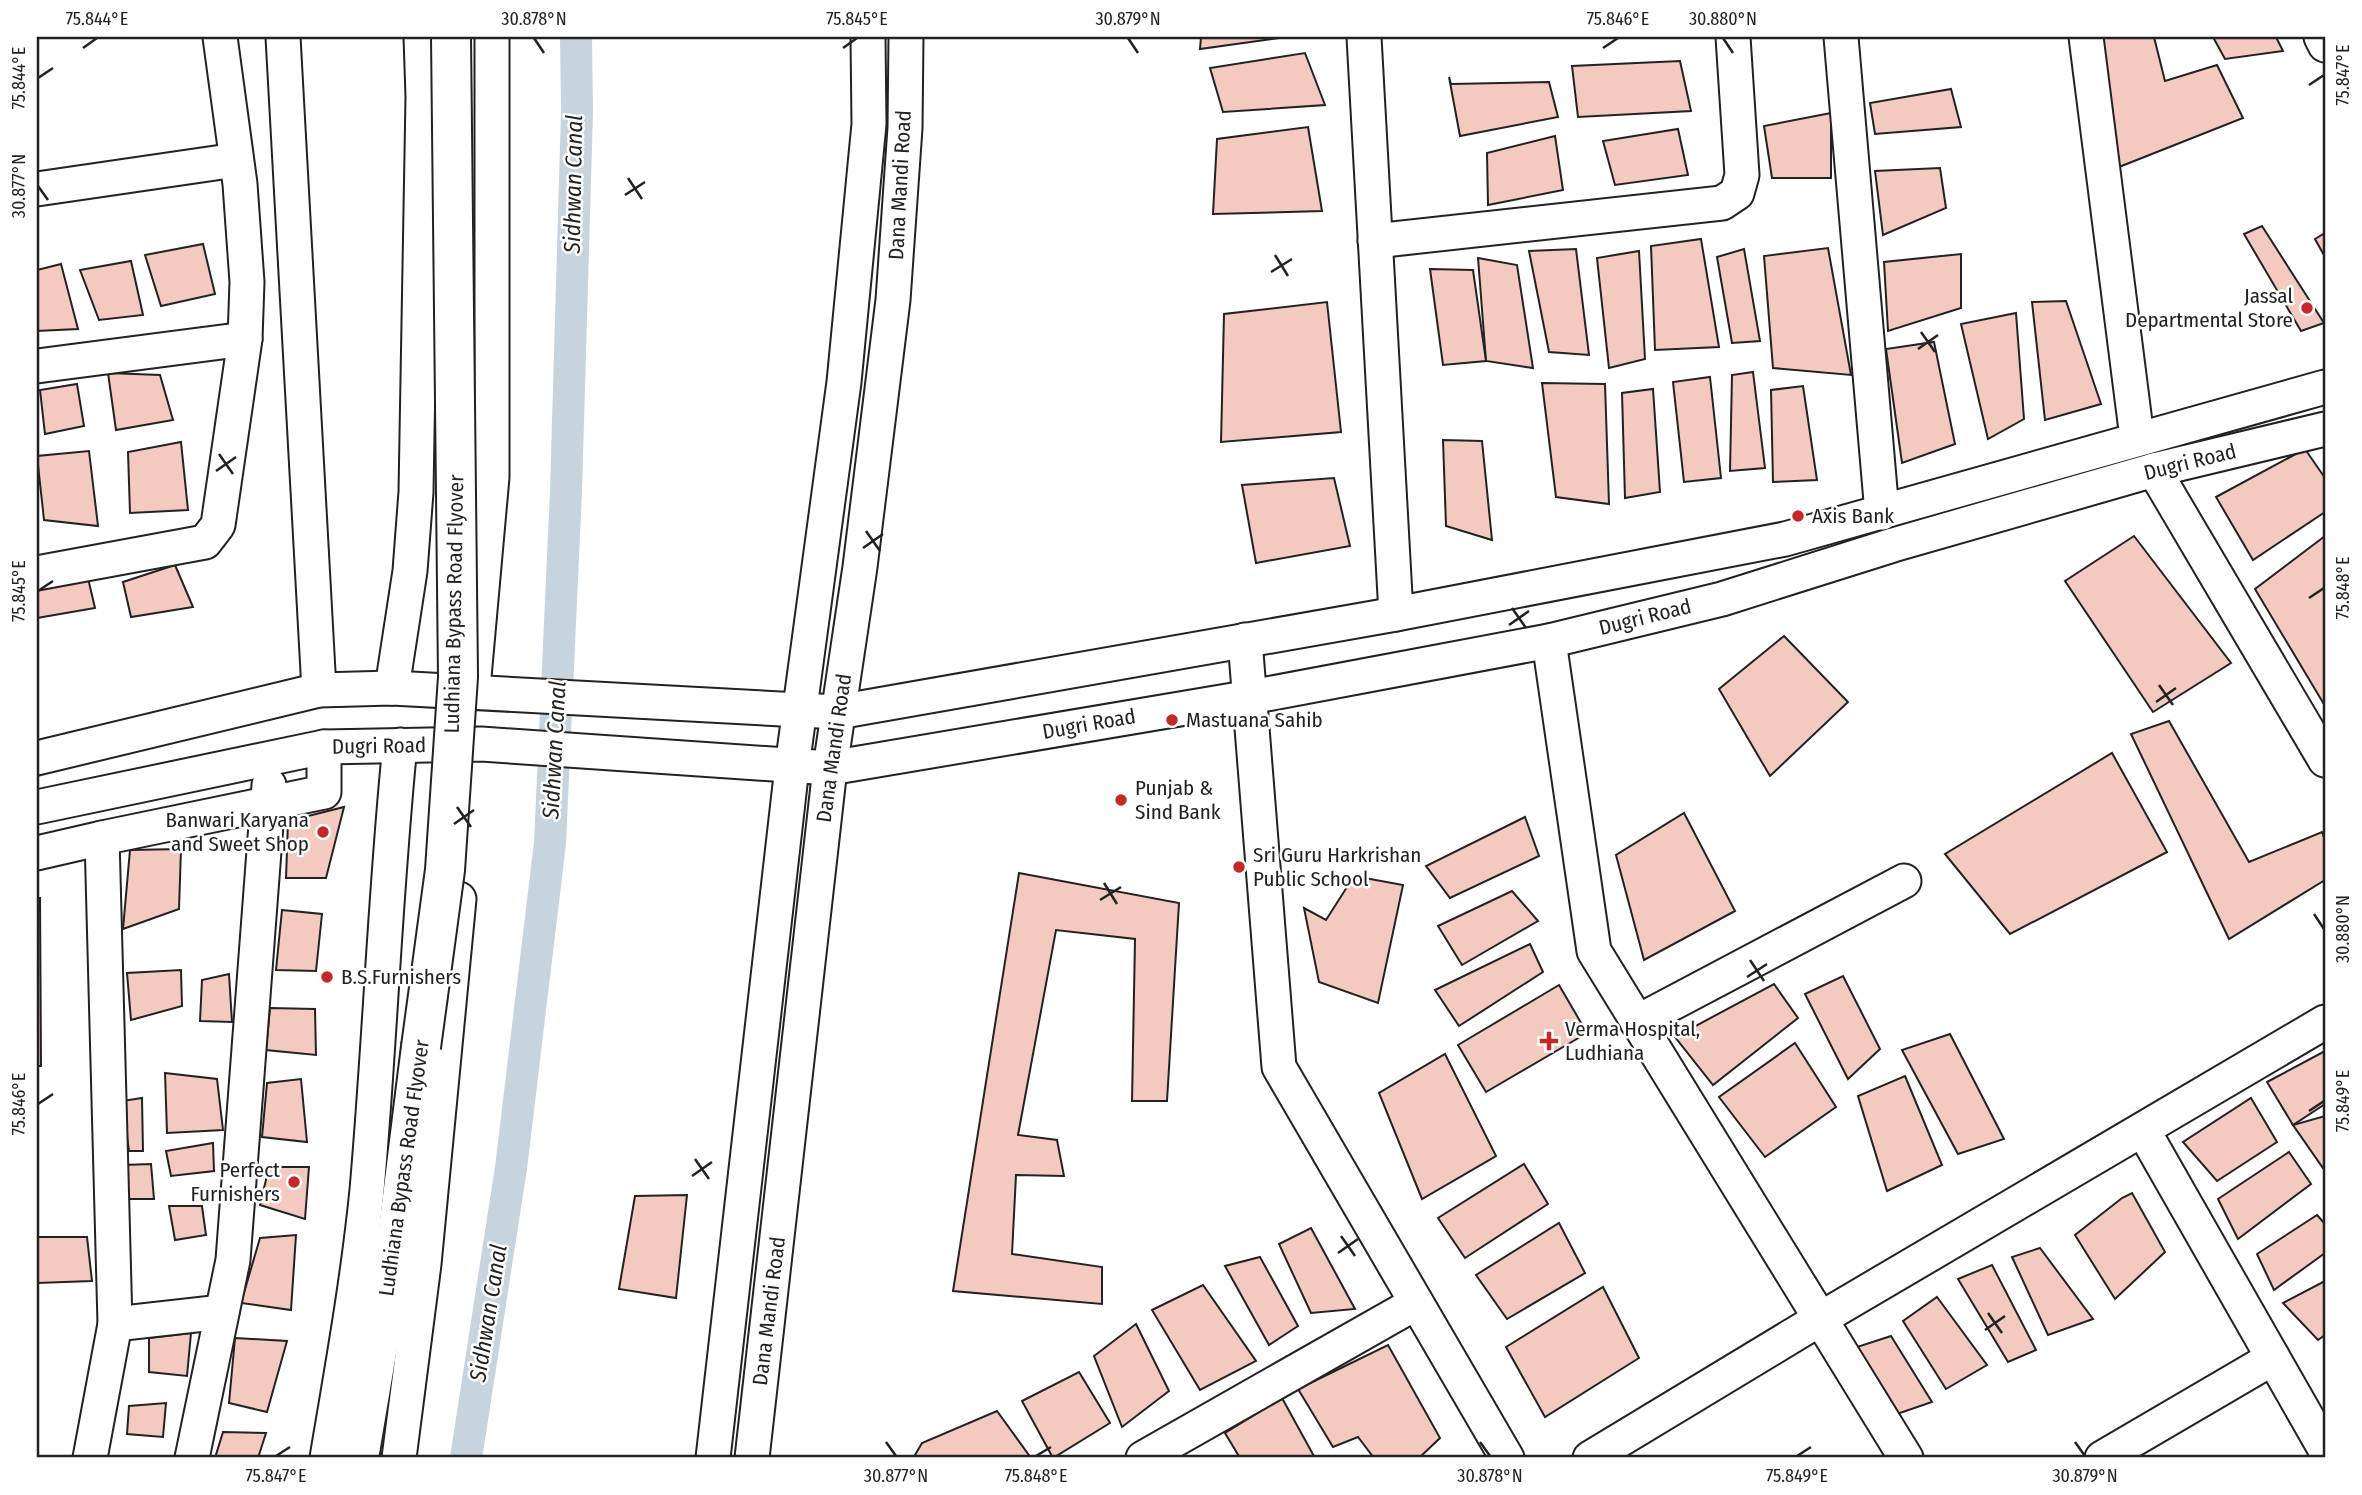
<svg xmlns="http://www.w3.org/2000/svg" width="2362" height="1495" viewBox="0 0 2362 1495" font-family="'Fira Sans Condensed',sans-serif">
  <rect width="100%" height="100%" fill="#fff"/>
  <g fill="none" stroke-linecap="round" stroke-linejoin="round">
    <path stroke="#c7d3dd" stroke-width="32" d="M466,1458L511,1168L550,843L566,491L577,112L576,37"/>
  </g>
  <g fill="#f3c9c0" stroke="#222" stroke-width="2">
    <path d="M1201,37H1287L1200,49Z"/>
    <path d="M2098,37H2154L2165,81L2217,65L2243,118L2119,167Z"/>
    <path d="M2213,37H2276L2283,51L2225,59Z"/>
    <path d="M1305,53L1325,105L1223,112L1210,68Z"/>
    <path d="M1680,61L1691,111L1578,117L1572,66Z"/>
    <path d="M1449,77L1451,84L1549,82L1558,117L1460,136Z"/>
    <path d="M1951,89L1961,127L1875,134L1870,103Z"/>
    <path d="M1831,113V178H1772L1764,126Z"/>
    <path d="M1308,127L1322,211L1213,214L1217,139Z"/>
    <path d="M1678,129L1688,175L1615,185L1603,141Z"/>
    <path d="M1555,136L1563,190L1488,205L1487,153Z"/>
    <path d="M1940,168L1946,208L1883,235L1875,171Z"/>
    <path d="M2262,226L2324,323L2301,331L2244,234Z"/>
    <path d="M2325,233V257L2315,239Z"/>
    <path d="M1701,239L1719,347L1655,350L1651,246Z"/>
    <path d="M203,244L215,294L161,306L145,255Z"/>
    <path d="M1828,248L1851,375L1773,368L1764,256Z"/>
    <path d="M1576,249L1589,355L1549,352L1529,251Z"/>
    <path d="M1744,249L1760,341L1732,343L1717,257Z"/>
    <path d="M1639,251L1645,359L1609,368L1597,258Z"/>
    <path d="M1961,254V308L1888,331L1884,262Z"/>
    <path d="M1478,258L1517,265L1533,368L1486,361Z"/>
    <path d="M131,261L143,315L99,320L80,270Z"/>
    <path d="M61,264L78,329L37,331V270Z"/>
    <path d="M1430,269L1473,270L1486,361L1443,365Z"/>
    <path d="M2066,301L2101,404L2045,420L2032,302Z"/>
    <path d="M1327,302L1341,432L1221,442L1224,314Z"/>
    <path d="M2016,313L2024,419L1988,439L1961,324Z"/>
    <path d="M1934,342L1955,444L1902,463L1886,349Z"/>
    <path d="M1753,372L1765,468L1730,471L1732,375Z"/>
    <path d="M108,373L160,375L173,420L116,430Z"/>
    <path d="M1710,377L1721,478L1684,482L1673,382Z"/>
    <path d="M1542,383L1605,384L1609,504L1556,497Z"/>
    <path d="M77,384L84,426L45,434L40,390Z"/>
    <path d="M1803,386L1817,480L1773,482L1771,390Z"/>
    <path d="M1653,389L1660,492L1625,498L1622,393Z"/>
    <path d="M1443,440L1482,441L1492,540L1446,526Z"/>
    <path d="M181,442L188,510L130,513L128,452Z"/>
    <path d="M2305,449L2325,478V512L2253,560L2216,497Z"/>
    <path d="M89,451L98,526L44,520L37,456Z"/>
    <path d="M1334,478L1350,546L1256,563L1242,485Z"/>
    <path d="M2134,536L2231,663L2153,712L2065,581Z"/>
    <path d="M2325,536V706L2255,589Z"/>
    <path d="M175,565L193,607L131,617L123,582Z"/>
    <path d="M87,574L95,608L37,618V587Z"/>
    <path d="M1784,636L1848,702L1770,776L1719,689Z"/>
    <path d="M2169,721L2249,862L2322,832L2325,840V880L2229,939L2131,734Z"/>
    <path d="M2112,753L2167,852L2010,934L1945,854Z"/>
    <path d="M344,807L326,878H286L288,821Z"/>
    <path d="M1684,813L1735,911L1644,960L1616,855Z"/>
    <path d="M1525,817L1539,856L1450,898L1426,866Z"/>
    <path d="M181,849L179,909L123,929L130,850Z"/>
    <path d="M1019,873L1179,903L1167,1101H1132L1135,939L1056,930L1018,1135L1057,1140L1064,1176L1016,1175L1012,1254L1102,1267V1304L953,1291Z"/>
    <path d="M1354,876L1403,885L1378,1003L1319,982L1304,908L1326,920Z"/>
    <path d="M1512,891L1538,921L1462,965L1438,926Z"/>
    <path d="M37,898H40L41,1066H37Z"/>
    <path d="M282,910L322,914L316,971L276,970Z"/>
    <path d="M1530,944L1543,972L1459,1026L1435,990Z"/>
    <path d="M181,970L182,1006L131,1020L127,973Z"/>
    <path d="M229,974L232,1022L200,1021L202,980Z"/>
    <path d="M1843,976L1880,1049L1848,1079L1805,994Z"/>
    <path d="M1774,984L1798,1018L1713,1085L1675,1037Z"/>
    <path d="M1559,985L1587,1033L1486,1092L1458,1045Z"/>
    <path d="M270,1008L315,1009L316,1055L266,1050Z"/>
    <path d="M1950,1034L2004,1139L1958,1154L1902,1050Z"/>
    <path d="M1795,1043L1836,1107L1765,1157L1719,1097Z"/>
    <path d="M2325,1051V1104L2293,1125L2267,1082Z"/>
    <path d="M1445,1054L1496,1156L1422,1199L1379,1093Z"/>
    <path d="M165,1073L217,1079L223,1130L167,1133Z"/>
    <path d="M1905,1076L1942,1165L1887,1191L1858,1096Z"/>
    <path d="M301,1079L307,1142L262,1137L267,1083Z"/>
    <path d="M142,1098L143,1151H129L122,1101Z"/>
    <path d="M2251,1098L2277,1142L2217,1181L2183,1142Z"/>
    <path d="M2325,1116V1171L2293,1125Z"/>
    <path d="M213,1143L214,1171L171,1176L166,1151Z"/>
    <path d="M2289,1152L2311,1184L2238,1239L2218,1199Z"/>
    <path d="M151,1164L154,1199H122L123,1165Z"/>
    <path d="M1524,1164L1548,1204L1465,1258L1438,1218Z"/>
    <path d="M269,1167H309L305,1219L260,1205Z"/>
    <path d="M2132,1193L2165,1252L2115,1299L2075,1235L2122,1198Z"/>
    <path d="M687,1195L676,1298L619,1289L635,1196Z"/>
    <path d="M169,1206H202L206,1235L175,1240Z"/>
    <path d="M2317,1215L2325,1224V1253L2274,1290L2257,1254Z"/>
    <path d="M1559,1223L1585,1273L1507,1319L1476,1275Z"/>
    <path d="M1311,1228L1355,1309L1311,1313L1279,1244Z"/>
    <path d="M296,1235L291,1310L241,1303L260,1238Z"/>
    <path d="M37,1237H87L92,1281L37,1283Z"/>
    <path d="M2040,1248L2093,1319L2048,1335L2012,1257Z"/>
    <path d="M1260,1257L1298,1326L1269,1345L1225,1266Z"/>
    <path d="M1992,1265L2036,1350L2008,1362L1958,1279Z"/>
    <path d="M2325,1281V1335L2318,1340L2283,1303Z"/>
    <path d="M1203,1285L1256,1361L1200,1390L1152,1310Z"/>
    <path d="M1603,1287L1639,1358L1545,1417L1506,1347Z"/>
    <path d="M1937,1297L1987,1365L1946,1389L1903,1321Z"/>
    <path d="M1136,1324L1169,1391L1122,1427L1094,1356Z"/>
    <path d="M191,1333L187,1376L149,1372V1338Z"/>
    <path d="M1891,1336L1932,1402L1894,1415L1857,1347Z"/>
    <path d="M235,1338L287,1341L267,1412L229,1403Z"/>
    <path d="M1388,1345L1440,1438L1419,1458H1374L1358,1437L1333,1447L1298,1389Z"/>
    <path d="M1079,1372L1110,1423L1053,1458L1022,1401Z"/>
    <path d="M1282,1398L1315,1458H1240L1225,1433Z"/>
    <path d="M166,1403L163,1437L127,1434L129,1406Z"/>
    <path d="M997,1411L1031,1458H918L915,1455L922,1443Z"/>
    <path d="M223,1432L266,1433L258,1458H215Z"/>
  </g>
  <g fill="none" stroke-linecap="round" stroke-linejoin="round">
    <g stroke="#222" stroke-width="37">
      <g id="minor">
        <path d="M283,37L319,690"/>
        <path d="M1364,37L1396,614"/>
        <path d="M1841,37L1882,513"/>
        <path d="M2086,37L2137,438"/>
        <path d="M2321,37L2325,45"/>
        <path d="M37,189L236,160"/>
        <path d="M1375,241L1722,203L1737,193L1742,175L1733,37"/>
        <path d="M37,366L245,339"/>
        <path d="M2154,470L2325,760"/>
        <path d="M37,573L205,542L218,525L245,339L247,282L240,184L220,37"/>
        <path d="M1245,640L1279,1067L1507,1458"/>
        <path d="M1549,641L1594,951L1906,1458"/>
        <path d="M392,688L410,571L416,492L423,97L421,37"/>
        <path d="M473,688L492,477V37"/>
        <path d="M37,758L319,690L392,688L838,712L1396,614L1785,539L2325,387"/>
        <path d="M37,807L324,747L481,744L830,768L1251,697L1549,641L1722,599L1893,545L2154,470L2325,429"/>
        <path d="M37,853L102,838"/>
        <path d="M1637,1022L1904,881"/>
        <path d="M2143,1130L2325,1449"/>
        <path d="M115,1324L222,1312"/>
        <path d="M90,1458L115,1324L102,838L324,792V747"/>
        <path d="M192,1458L233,1260L269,785"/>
        <path d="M327,1458C342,1369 358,1280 367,1190C380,1042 385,893 400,745"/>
        <path d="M399,1458L424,1264L459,899"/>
        <path d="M713,1458L792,767L844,382L869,124L868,37"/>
        <path d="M752,1458L830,768L860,567L893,300L905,128L906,37"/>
        <path d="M1143,1458L1416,1303"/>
        <path d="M1590,1458L1820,1319L2325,1022"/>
        <path d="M2102,1458L2273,1358"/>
      </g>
    </g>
    <g stroke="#222" stroke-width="42">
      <path id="highway" d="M359,1458L398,1229L421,1047"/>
    </g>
    <use href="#minor" stroke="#fff" stroke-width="33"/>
    <use href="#highway" stroke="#fff" stroke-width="38"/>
    <g stroke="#222" stroke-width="42" stroke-linecap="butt">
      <path id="highway-bridge" d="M421,1047L445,870L458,677L451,37"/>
    </g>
    <use href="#highway-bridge" stroke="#fff" stroke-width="38"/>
  </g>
  <path fill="none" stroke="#222" stroke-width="2.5" d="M534,38L544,53M1128,38L1138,53M1723,38L1733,53M83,48L97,38M843,48L857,38M1603,48L1618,38M38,78L53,68M2309,85L2324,75M628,178L642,199M38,186L48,200M625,195L645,182M1275,255L1288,276M1271,272L1292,259M1921,332L1935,352M1918,349L1938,335M219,454L233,474M216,471L236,457M866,531L880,551M863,548L883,534M38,591L53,581M2309,598L2324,588M1512,608L1526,628M1509,625L1529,611M2159,685L2173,705M2156,702L2176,688M457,807L471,827M454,824L474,810M1104,883L1117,904M1100,900L1121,887M2314,914L2324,929M1750,960L1764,981M1747,977L1767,964M38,1104L53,1094M2309,1111L2324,1101M695,1159L709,1179M692,1176L712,1162M1341,1236L1355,1256M1338,1253L1358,1239M1988,1313L2002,1333M1985,1330L2005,1316M886,1442L896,1456M1480,1442L1490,1456M2075,1442L2085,1456M276,1456L290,1447M1036,1456L1051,1447M1797,1456L1811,1447"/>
  <g fill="#c62828" stroke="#fff" stroke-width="2.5">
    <circle cx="2307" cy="308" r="7"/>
    <circle cx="1798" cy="516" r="7"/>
    <circle cx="1172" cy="720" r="7"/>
    <circle cx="1121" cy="800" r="7"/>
    <circle cx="323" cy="832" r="7"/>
    <circle cx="1239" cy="867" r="7"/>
    <circle cx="327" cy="977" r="7"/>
    <path d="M1545.5 1030.5h7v7h7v7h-7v7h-7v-7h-7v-7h7z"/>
    <circle cx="294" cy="1182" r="7"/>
  </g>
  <g text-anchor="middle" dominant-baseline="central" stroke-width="5" stroke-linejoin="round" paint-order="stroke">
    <g font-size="21" fill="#222" stroke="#fff">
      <text transform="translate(900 185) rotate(-87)">Dana Mandi Road</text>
      <text transform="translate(2190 462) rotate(-14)">Dugri Road</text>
      <text transform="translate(454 604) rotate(-89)">Ludhiana Bypass Road Flyover</text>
      <text transform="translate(1645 617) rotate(-14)">Dugri Road</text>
      <text transform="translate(1089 724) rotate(-10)">Dugri Road</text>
      <text transform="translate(379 746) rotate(-1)">Dugri Road</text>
      <text transform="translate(834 748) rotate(-82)">Dana Mandi Road</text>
      <text transform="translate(404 1168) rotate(-82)">Ludhiana Bypass Road Flyover</text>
      <text transform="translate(769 1311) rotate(-83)">Dana Mandi Road</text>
    </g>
    <g font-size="21" fill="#222" stroke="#fff" text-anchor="start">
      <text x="2293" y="296" text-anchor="end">Jassal<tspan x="2293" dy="24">Departmental Store</tspan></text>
      <text x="1812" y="516">Axis Bank</text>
      <text x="1186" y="720">Mastuana Sahib</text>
      <text x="1135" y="788">Punjab &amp;<tspan x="1135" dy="24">Sind Bank</tspan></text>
      <text x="309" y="820" text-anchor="end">Banwari Karyana<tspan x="309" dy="24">and Sweet Shop</tspan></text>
      <text x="1253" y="855">Sri Guru Harkrishan<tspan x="1253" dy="24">Public School</tspan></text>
      <text x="341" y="977">B.S.Furnishers</text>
      <text x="1565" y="1029">Verma Hospital,<tspan x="1565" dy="24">Ludhiana</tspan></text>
      <text x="280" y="1170" text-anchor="end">Perfect<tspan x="280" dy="24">Furnishers</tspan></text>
    </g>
    <g font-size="23" font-style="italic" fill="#222" stroke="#fff">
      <text transform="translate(573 184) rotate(-89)">Sidhwan Canal</text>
      <text transform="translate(554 750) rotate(-87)">Sidhwan Canal</text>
      <text transform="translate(488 1313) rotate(-81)">Sidhwan Canal</text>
    </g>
  </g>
  <rect width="2362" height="1495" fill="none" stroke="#ffffff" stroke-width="77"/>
  <rect x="38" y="38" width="2286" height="1418" fill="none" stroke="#222" stroke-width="2.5"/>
  <g font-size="18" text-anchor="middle" fill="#222">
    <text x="97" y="25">75.844°E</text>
    <text x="534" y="25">30.878°N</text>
    <text x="857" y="25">75.845°E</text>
    <text x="1128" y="25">30.879°N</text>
    <text x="1618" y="25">75.846°E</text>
    <text x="1723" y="25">30.880°N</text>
    <text transform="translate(2343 75) rotate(-90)" y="6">75.847°E</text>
    <text transform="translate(19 78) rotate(-90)" y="6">75.844°E</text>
    <text transform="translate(19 186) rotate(-90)" y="6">30.877°N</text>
    <text transform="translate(2343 588) rotate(-90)" y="6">75.848°E</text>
    <text transform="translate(19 591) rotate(-90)" y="6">75.845°E</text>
    <text transform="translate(2343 929) rotate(-90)" y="6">30.880°N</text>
    <text transform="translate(2343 1101) rotate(-90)" y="6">75.849°E</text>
    <text transform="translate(19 1104) rotate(-90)" y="6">75.846°E</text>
    <text x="276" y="1482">75.847°E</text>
    <text x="896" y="1482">30.877°N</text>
    <text x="1036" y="1482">75.848°E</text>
    <text x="1490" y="1482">30.878°N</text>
    <text x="1797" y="1482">75.849°E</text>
    <text x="2085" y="1482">30.879°N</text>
  </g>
</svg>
